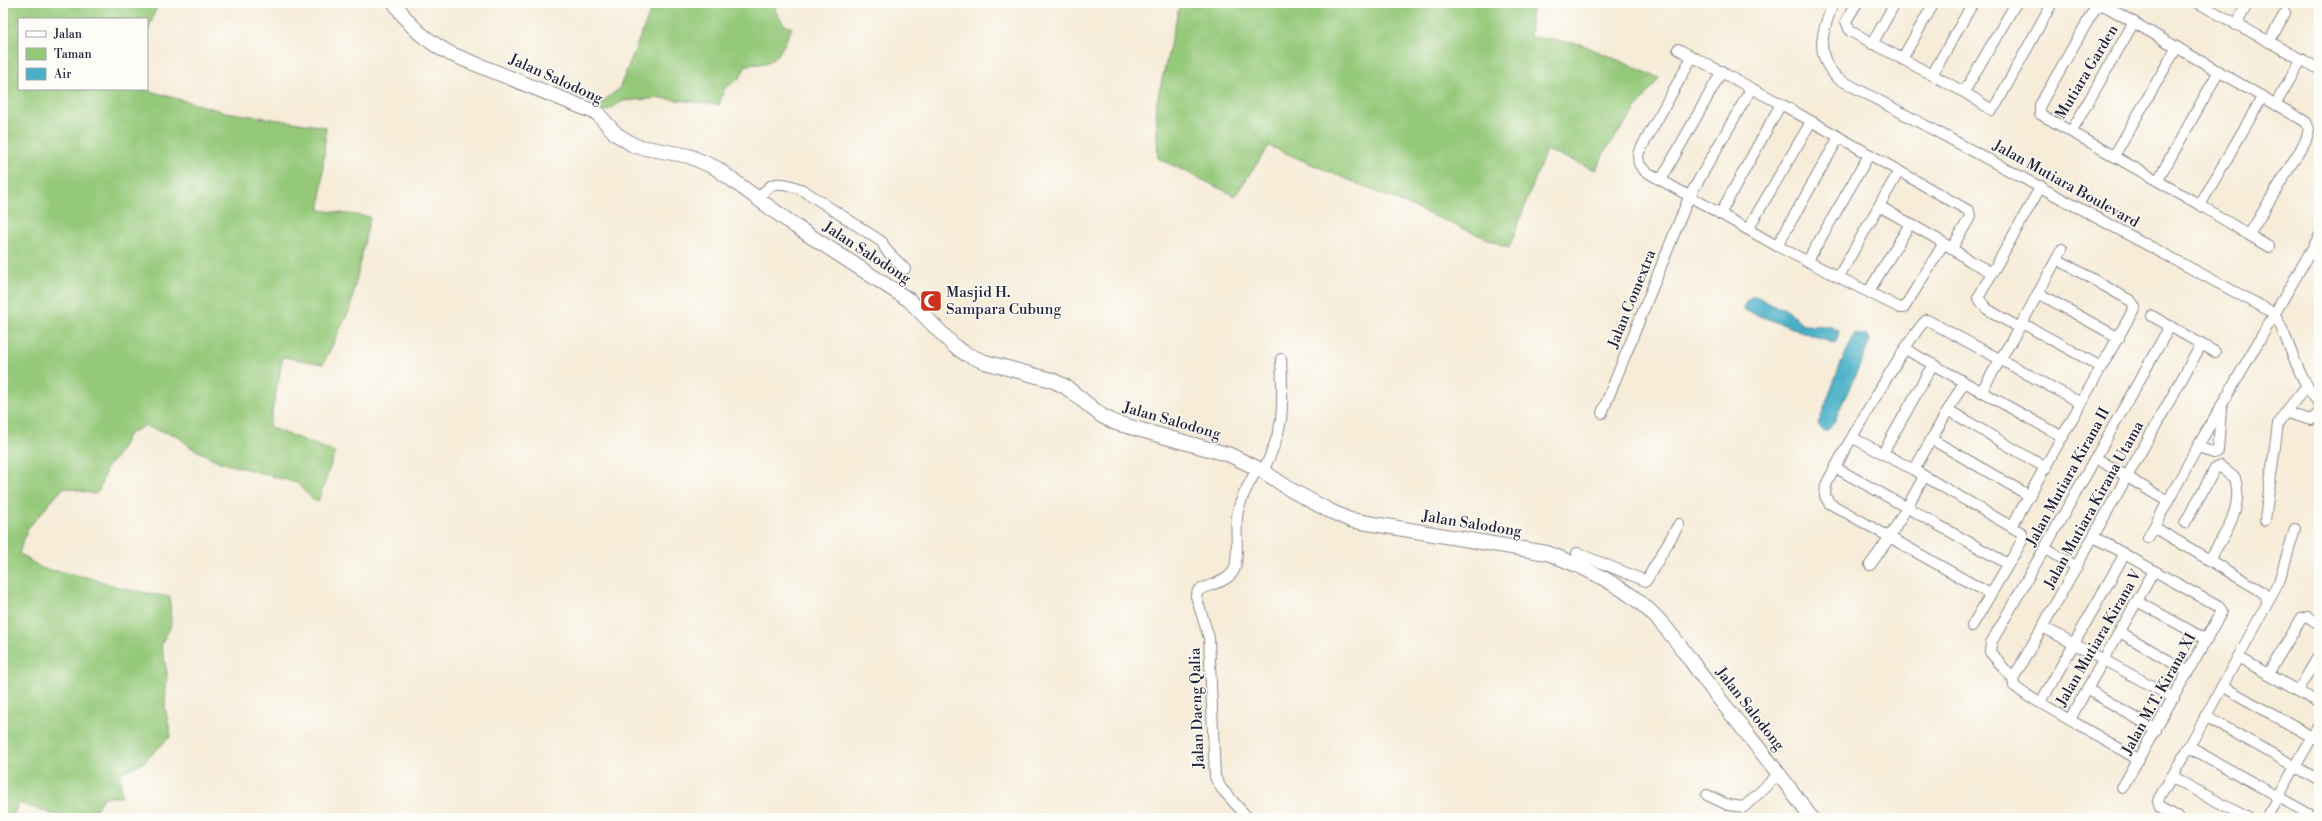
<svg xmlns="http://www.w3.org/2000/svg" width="2322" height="821" viewBox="0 0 2322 821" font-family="'Libre Bodoni',serif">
  <rect width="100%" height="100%" fill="#fdfcf7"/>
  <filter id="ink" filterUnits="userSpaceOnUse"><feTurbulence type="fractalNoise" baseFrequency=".025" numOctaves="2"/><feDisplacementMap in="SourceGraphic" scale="8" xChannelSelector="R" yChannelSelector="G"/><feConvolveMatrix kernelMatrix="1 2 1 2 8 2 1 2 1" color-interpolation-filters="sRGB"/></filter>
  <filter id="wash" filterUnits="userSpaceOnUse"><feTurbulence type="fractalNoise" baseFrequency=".012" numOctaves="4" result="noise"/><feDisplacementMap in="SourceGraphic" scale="16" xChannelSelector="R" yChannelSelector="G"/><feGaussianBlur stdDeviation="0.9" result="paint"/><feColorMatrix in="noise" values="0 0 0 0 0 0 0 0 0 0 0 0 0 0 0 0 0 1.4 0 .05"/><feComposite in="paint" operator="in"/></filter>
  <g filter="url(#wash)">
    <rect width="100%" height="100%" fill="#f6ecd8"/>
    <g fill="#95c97a" stroke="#5c765a">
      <path d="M3,3H158L147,34V19H19V89H142L225,112L326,127L320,210L370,217L350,309L323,364L283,357L269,427L335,452L318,502L313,500L297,483L220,462L192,448L176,435L144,426L129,434L115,459L107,466L99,491L94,494L64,487L28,528L19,553L41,568L91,578L124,589L170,597L171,626L161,644L167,673L165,707L171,736L143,763L120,773L122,797H104L90,818L59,816L19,803L12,818H3Z"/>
      <path d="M654,3H777L775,11L785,25L792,28C778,56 779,64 746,65L740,78L725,88L719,105L660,98L623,101L604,112L597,106L619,89Z"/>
      <path d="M1180,3H1506L1532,9L1530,37L1581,44L1659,78L1605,151L1596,170L1546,150L1509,248L1269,146L1235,196L1158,158L1156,105Z"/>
    </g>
    <g fill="#47afc6" stroke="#346880">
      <path d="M1756,296L1774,306L1784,308L1804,325L1828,326L1839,330L1837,341L1833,343L1827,341L1744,310V307L1751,297Z"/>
      <path d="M1855,333L1867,336L1869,342L1867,349L1834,422L1829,429L1823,431L1818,424L1839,368Z"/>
    </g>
  </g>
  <g filter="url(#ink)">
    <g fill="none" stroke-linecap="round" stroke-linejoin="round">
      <g stroke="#8c878a" stroke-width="12">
        <g id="street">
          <path d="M1833,3C1823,32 1813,53 1837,78L2274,313"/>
          <path d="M1857,3L1846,21L1850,31L1964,92L1992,110L1997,103L2052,3"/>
          <path d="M2198,3L2319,69"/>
          <path d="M2100,5L2107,7L2306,122L2309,129L2306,140L2249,235L2200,205L2040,114V105L2094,10Z"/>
          <path d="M2236,25L2248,3"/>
          <path d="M2269,42L2285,13"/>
          <path d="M1872,44L1895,3"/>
          <path d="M1678,49L1781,104L1969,211L1970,217L1952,248"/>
          <path d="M1692,57L1638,154L1639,164L1645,171L1777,246L1900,308H1904L1944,243L1970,261L1991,272"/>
          <path d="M1902,59L1934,3"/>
          <path d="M1932,75L1973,3"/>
          <path d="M1964,92L2016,3"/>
          <path d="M2276,103L2302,59"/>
          <path d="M2071,132L2134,22"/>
          <path d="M2114,156L2177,47"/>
          <path d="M1661,180L1722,71"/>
          <path d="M2158,180L2219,71"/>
          <path d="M757,198C762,195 767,188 772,185C781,181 795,187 803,190L882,242L886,250L905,269"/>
          <path d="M2200,205L2263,96"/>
          <path d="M1879,206L1944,243"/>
          <path d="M1720,214L1781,104"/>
          <path d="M1748,229L1811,122"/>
          <path d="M2249,235L2269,247"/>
          <path d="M1777,246L1839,137"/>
          <path d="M2062,249L2022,323L2101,367"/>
          <path d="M1807,262L1869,155"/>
          <path d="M1839,276L1899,171"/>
          <path d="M1869,291L1910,224"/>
          <path d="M2038,293L2119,338"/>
          <path d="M2274,313C2291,343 2296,376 2319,403"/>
          <path d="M2152,316L2215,352"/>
          <path d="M2019,328L1987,309L1978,298L2041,186"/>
          <path d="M1905,349L2063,437"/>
          <path d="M1981,392L2022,323"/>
          <path d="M1948,410L2046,468"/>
          <path d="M1602,413L1689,197L1751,89"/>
          <path d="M2287,413L2311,420L2319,413"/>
          <path d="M1853,438L1914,470L2022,533V541L1972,626"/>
          <path d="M1931,439L2030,496"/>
          <path d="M2198,446L2213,453L2218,451L2221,409"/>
          <path d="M1883,453L1933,364"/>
          <path d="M2096,458L2167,501"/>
          <path d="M1836,468L2008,564"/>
          <path d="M1914,470L1964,382"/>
          <path d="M1263,471C1286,426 1283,407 1281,359"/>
          <path d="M2265,520L2278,424C2280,417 2301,394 2307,385"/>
          <path d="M2185,523L2215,469L2220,466L2235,478C2244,508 2224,536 2209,560"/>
          <path d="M2012,526L2135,307L2131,301L2057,259"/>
          <path d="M2154,527L2261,591L2266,596L2267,603"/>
          <path d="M2094,537L2219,607L2222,611L2122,788"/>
          <path d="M2148,538L2198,446L2319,237"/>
          <path d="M2046,549L2077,567"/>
          <path d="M1577,553L1646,581L1679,524"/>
          <path d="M1870,565L1890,537L1924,477"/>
          <path d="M1990,594L1829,503L1825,496L1826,485C1837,463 1914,326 1927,320L2081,403"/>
          <path d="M2137,601L2207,640"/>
          <path d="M2043,627L2174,698"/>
          <path d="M2120,632L2188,672"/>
          <path d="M2238,657L2319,703"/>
          <path d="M2268,674L2301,619L2308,617L2319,624"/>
          <path d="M2013,679L1990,652L1991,643L2170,326"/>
          <path d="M2013,679L2201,345"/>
          <path d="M2013,679L2014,686L2025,694L2139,760"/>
          <path d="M2222,686L2319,741"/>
          <path d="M2087,689L2156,730"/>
          <path d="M2298,691L2319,655"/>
          <path d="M2041,702L2124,555"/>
          <path d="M2205,716L2319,780"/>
          <path d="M2070,719L2154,571"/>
          <path d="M2189,747L2316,818"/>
          <path d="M2172,777L2248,818"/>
          <path d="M1707,795L1728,805L1744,807L1779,774"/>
          <path d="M1248,818L1221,788L1215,777L1209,638L1196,596L1198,591C1209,584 1225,583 1233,572C1240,561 1235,531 1237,517C1239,500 1249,484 1257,469"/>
          <path d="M2179,818L2160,807L2158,800L2189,747L2279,582L2295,529"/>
          <path d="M2266,818L2319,725"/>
        </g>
      </g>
      <g stroke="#8c878a" stroke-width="16">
        <path id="secondary" d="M395,3C409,27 427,41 451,54L597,113L616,134L635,146L689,156L716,168L795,226L909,300L954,346L966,354L985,362L1052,380L1066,387L1102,416L1116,423L1230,455L1263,471L1291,490L1328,510L1350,520L1547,553C1577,564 1607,578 1633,597C1664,619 1685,654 1708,684C1742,729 1779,771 1811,818"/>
      </g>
      <use href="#street" stroke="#fff" stroke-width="10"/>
      <use href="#secondary" stroke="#fff" stroke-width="14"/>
    </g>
  </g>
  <defs>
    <g id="mosque-square" transform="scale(1.15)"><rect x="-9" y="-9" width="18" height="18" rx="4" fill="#c8321e" stroke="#fdfcf7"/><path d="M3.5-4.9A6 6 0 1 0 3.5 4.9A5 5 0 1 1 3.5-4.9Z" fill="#fff"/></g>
  </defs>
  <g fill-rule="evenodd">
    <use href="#mosque-square" x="931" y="301"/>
  </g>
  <g text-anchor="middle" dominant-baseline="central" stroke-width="3" stroke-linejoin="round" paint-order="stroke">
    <g font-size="15" fill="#22223b" stroke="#fdfcf7">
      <text transform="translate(2087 72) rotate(-59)">Mutiara Garden</text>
      <text transform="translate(556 79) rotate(24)">Jalan Salodong</text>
      <text transform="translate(2066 184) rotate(29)">Jalan Mutiara Boulevard</text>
      <text transform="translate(867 253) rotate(33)">Jalan Salodong</text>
      <text transform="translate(1632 299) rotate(-68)">Jalan Comextra</text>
      <text transform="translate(1172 421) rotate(16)">Jalan Salodong</text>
      <text transform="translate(2068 477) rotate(-61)">Jalan Mutiara Kirana II</text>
      <text transform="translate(2094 505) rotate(-61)">Jalan Mutiara Kirana Utama</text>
      <text transform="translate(1472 524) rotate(9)">Jalan Salodong</text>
      <text transform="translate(2099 638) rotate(-60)">Jalan Mutiara Kirana V</text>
      <text transform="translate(2159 694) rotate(-61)">Jalan M.T. Kirana XI</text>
      <text transform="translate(1197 708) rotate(-92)">Jalan Daeng Qalia</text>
      <text transform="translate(1750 709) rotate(52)">Jalan Salodong</text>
    </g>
    <g font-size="15" fill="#22223b" stroke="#fdfcf7" text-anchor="start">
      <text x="946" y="292">Masjid H.<tspan x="946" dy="17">Sampara Cubung</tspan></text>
    </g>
  </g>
  <rect width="2322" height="821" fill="none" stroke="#fdfcf7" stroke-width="16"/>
  <rect x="18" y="18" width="130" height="72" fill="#fdfcf7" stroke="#a5a5ac"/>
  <rect x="26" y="31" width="20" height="6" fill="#ffffff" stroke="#a5a5ac"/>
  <text x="54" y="38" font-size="12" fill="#22223b">Jalan</text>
  <rect x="26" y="48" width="20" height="12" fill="#95c97a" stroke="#a5a5ac"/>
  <text x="54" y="58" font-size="12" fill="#22223b">Taman</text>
  <rect x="26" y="68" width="20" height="12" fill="#47afc6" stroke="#a5a5ac"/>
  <text x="54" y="78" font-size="12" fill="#22223b">Air</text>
</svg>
